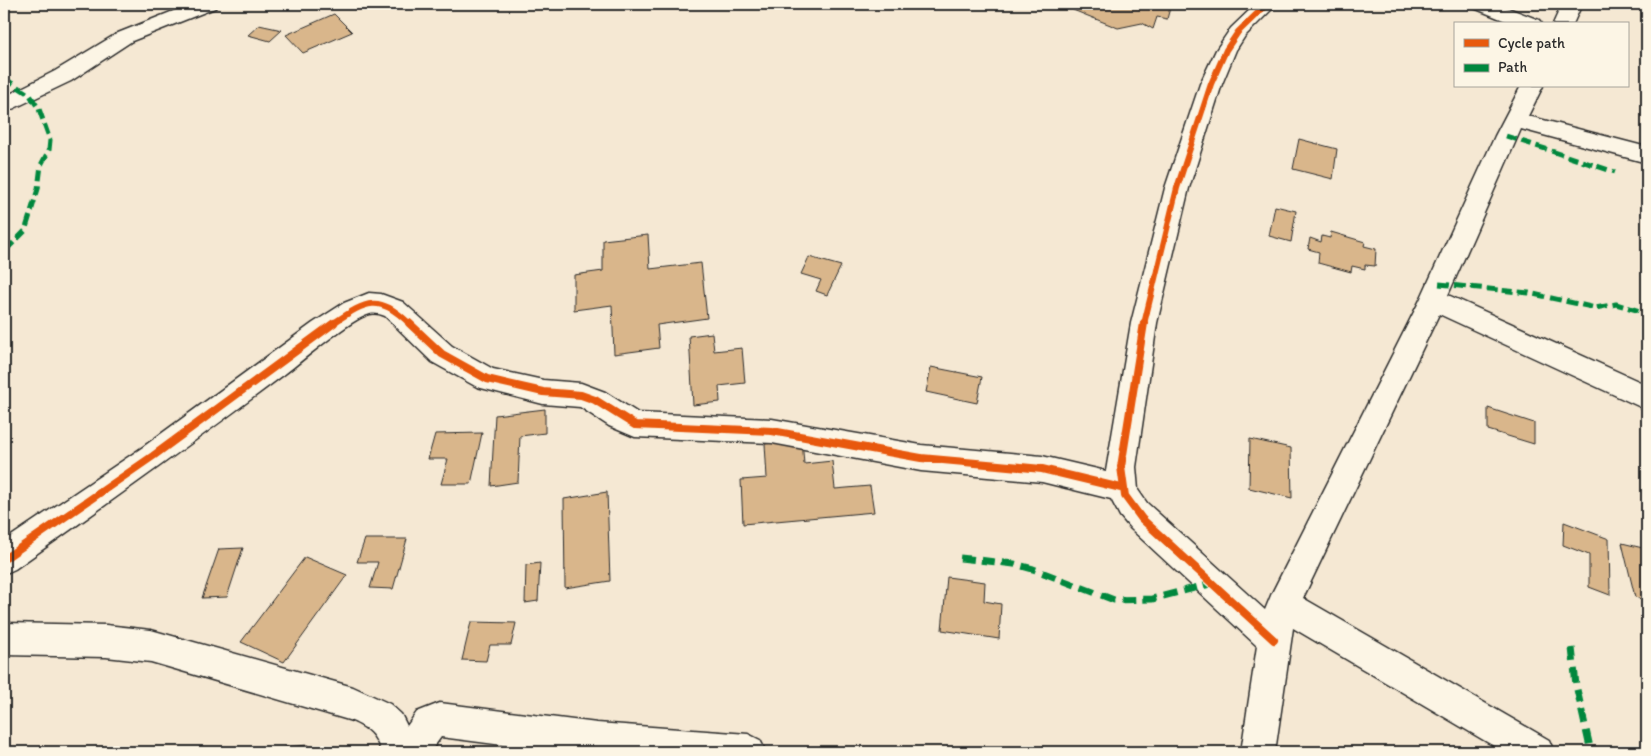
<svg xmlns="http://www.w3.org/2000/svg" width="1651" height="756" viewBox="0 0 1651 756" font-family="Itim,sans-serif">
  <rect width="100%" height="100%" fill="#f5e8d3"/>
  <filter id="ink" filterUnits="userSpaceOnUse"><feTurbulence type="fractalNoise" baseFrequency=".02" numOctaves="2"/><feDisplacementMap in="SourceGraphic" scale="10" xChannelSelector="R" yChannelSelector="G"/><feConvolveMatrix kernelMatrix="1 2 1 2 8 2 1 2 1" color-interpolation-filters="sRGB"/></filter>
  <g filter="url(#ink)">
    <g fill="#d9b68b" stroke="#2b2b2b">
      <path d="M1069,4H1171L1167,19L1157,17L1153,29L1142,23L1118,28L1073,10Z"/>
      <path d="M334,14L352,32L303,53L286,35Z"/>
      <path d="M259,25L282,30L270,41L248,35Z"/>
      <path d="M1299,139L1337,149L1333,179L1293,169Z"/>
      <path d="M1275,206L1296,211L1291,242L1269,236Z"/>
      <path d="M1331,232L1365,242L1364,246L1376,249L1375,266L1365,265V269L1352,266L1351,272L1318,263L1319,252L1308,249L1310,238L1321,242L1322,236L1330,238Z"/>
      <path d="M648,235L650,269L701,263L707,318L657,325L659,348L614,354L612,305L574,310V275L603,271V240Z"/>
      <path d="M809,257L841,266L827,295L816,291L821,280L801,274Z"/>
      <path d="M712,333L714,351L742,348L745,383L719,386L720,402L693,405L689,336Z"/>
      <path d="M931,367L982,377L977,403L926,392Z"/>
      <path d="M1488,408L1534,423V444L1488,430Z"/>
      <path d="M545,409V433L520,436L518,482L491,486L495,415Z"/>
      <path d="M482,433L471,484H441L448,459H428L435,434Z"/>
      <path d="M1250,439L1291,448L1292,498L1249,488Z"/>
      <path d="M802,440L804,464L832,461L835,489L870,486L874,512L743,524L741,480L767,478L765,444Z"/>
      <path d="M607,492L610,581L565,588L564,499Z"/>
      <path d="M1564,522L1609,539L1610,595L1589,587V555L1563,545Z"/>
      <path d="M365,539H407L393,589L370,588L378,562H357Z"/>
      <path d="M1622,543L1647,549V601L1635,597Z"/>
      <path d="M243,548L227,597L202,598L219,549Z"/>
      <path d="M305,557L347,575L284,662L241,642Z"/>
      <path d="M540,563L538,601L525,603L526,565Z"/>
      <path d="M947,577L985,582L984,601L1001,604L999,639L942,630Z"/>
      <path d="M471,622L516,623L511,645H490L486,661L462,660Z"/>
      <path d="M308,745L307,752H284L285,747Z"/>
    </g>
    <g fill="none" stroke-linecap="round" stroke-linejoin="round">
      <g stroke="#2b2b2b" stroke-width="3">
        <g id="minor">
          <path d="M191,4H218L215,8L132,41L71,81L4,113V97L55,71L118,33Z"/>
          <path d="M1256,4H1277L1245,36L1236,50L1222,84L1189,188L1157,323L1136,467L1138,490L1147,503L1265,610L1272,593L1420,300L1495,136L1521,86H1543L1528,116L1647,147V163L1521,129L1448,295L1647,385V410L1439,314L1303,598L1549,740L1554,752H1504L1293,628L1275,752H1241L1257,646L1131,529L1120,516L1111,499L1042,482L921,471L772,443L635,437L609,426L580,407L543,404L477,387L432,362L385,316C380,314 375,313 370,314C352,318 303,360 286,373C197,440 106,505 15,569L4,574V541L143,447L313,323L344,303L369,293L381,294L403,302L452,346L493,369L543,380L581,383L605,392L638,413L772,419L921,445L1042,456L1106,471L1131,323L1165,188L1200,84L1216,50L1231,28Z"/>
          <path d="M1471,4H1498L1539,20L1542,24H1513L1474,8Z"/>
          <path d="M1562,4H1582L1573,24H1553Z"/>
          <path d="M4,623L106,625L151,630L353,687L390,704L401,714L407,726L417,712L440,703L597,723L748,734L760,740L766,752H556L441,737L430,752H381C376,735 368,728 352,721L151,662L106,657L4,655Z"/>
        </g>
      </g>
      <use href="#minor" fill="#fcf5e5" fill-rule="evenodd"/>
      <g stroke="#00873e" stroke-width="5" stroke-dasharray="11 5" stroke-linecap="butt">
        <path d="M4,78L30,95L39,109L50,140L49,150L41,165L38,189L25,231L4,252"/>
        <path d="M1506,136L1615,172"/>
        <path d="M1439,284L1529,293L1596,308L1616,304L1647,313"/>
      </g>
      <g stroke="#00873e" stroke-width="7" stroke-dasharray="14 7" stroke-linecap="butt">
        <path d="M960,558L1014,564L1033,569L1114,600L1152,599L1214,583"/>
        <path d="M1572,648L1576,685L1591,752"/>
      </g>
      <g stroke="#fcf5e5" stroke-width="9">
        <g id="cycleway-far1">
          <path d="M332,324C367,301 377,293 410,324"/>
          <path d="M1144,324L1177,188L1211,84L1226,50L1238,32L1267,4"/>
        </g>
      </g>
      <g stroke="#fcf5e5" stroke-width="11">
        <g id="cycleway">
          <path d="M409,323L442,354L487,379L543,392L581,395L595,400L635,425L772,431L921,458L1042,469L1121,488"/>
          <path d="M1144,323L1121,467L1125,496L1142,519L1274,640"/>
          <path d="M4,559L153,456L334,323"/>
        </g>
      </g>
      <use href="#cycleway-far1" stroke="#e8590c" stroke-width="6"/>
      <use href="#cycleway" stroke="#e8590c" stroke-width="8"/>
    </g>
  </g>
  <rect width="1651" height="756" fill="none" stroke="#fcf5e5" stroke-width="20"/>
  <rect x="10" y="10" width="1631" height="736" fill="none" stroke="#2b2b2b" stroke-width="2" filter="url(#ink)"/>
  <rect x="1454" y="22" width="175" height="65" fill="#fcf5e5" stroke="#a8a49b"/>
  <rect x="1464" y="39" width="25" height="8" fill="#e8590c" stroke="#a8a49b"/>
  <text x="1498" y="48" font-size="15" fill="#2b2b2b">Cycle path</text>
  <rect x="1464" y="64" width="25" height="8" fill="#00873e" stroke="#a8a49b"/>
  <text x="1498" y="72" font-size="15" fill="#2b2b2b">Path</text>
</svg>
